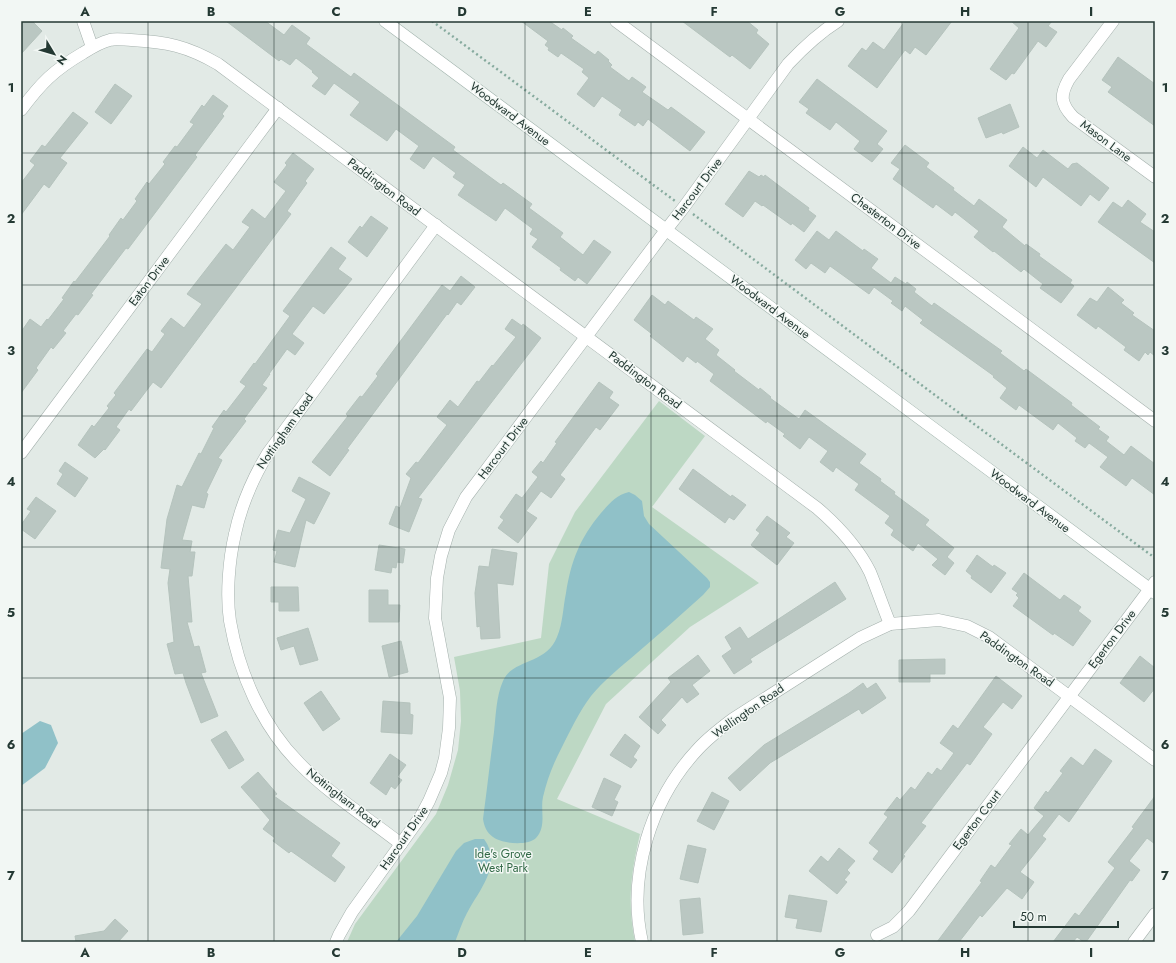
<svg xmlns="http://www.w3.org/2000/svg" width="1176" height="963" font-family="Jost,sans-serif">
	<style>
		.green { fill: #bdd8c4 }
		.water { fill: #90c1c8 }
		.building { fill: #bac7c2; stroke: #b5c3bd }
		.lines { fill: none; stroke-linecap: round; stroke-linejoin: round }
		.street-casing { stroke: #a5b1ad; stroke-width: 13 }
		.secondary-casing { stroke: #a2b4ad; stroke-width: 13 }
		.path { stroke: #86aa9e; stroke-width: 2.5; stroke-dasharray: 2 3; stroke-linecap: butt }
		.street { stroke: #fff; stroke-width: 12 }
		.secondary { stroke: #fff; stroke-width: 12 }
		.grid { fill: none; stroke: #243933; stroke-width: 1; stroke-opacity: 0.55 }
		.labels { text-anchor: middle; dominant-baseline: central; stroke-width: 3; stroke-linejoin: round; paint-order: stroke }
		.street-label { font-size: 12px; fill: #243933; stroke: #f2f7f4 }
		.park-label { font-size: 12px; fill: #336a47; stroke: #f2f7f4 }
		.neatline { fill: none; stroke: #243933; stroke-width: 1.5 }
		.grid-label { font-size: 13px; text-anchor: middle; font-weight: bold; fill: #243933 }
	</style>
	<rect width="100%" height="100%" fill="#e2eae6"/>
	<path class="green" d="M 659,401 L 705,436 L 652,507 L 759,583 L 690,627 L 606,704 L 557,799 L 640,834 C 631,873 627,902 635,942 L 347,942 L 355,924 L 436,814 L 448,785 L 458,750 L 461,721 L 460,691 L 454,657 L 541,638 L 549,564 L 575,512 Z"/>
	<g class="water">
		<path d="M 629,492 L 635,495 L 642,501 L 644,516 L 649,524 L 707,578 L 710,582 L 710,587 L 703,595 C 681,615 659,634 637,653 C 622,666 603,681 591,696 C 580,710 569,733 561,749 C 553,764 547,780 543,797 C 540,810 547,826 536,838 C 528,846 502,844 493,837 C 487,833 484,826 483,819 C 487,790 490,761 494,732 C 496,715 496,697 503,681 C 512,659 546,665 557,637 C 563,623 563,607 566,593 C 571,561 580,538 601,513 C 609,504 616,495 629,492 Z"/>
		<polygon points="40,721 51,725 58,743 45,768 21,786 21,734"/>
		<path d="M 475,839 L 484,839 C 503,865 479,890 467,913 C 462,922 459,932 455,942 L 396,942 L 417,916 L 456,851 L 464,843 Z"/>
	</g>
	<g class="building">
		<polygon points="21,21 32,21 42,31 21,54"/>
		<polygon points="226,21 265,21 284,35 292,25 310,38 306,44 351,77 354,73 455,147 453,150 501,185 503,183 532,204 529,208 563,233 560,237 583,255 594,240 611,252 587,284 578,277 575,281 560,270 561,268 532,247 538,239 530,234 533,229 505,208 496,221 458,195 465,185 453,177 456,173 433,156 424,169 410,159 419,146 396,129 387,141 350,115 360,102 334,83 325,95 312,86 319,78 312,72 313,71 296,58 290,65 281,59 279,61"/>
		<polygon points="521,21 549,21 562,30 563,28 573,36 571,38 595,55 598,51 609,60 608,61 612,65 610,67 629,81 632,77 646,87 642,92 668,110 671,107 705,132 690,151 648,119 643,126 638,122 635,126 619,115 622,110 602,96 594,107 577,94 589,78 582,72 584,69 561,53 558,57 548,50 549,48 545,45 548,41"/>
		<polygon points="682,21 747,21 758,30 756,33 769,44 750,69 732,55 730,57"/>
		<polygon points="905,21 952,21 926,55 915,47 910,54 905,50 877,88 848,66 862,48 866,51 873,42 884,50"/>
		<polygon points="1011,21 1052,21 1048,26 1057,32 1046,47 1038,41 1014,74 1012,73 1006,80 990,69 1019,28"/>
		<polygon points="1118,57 1155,84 1155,126 1108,92 1112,87 1102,80"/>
		<polygon points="817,79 887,131 877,144 883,149 872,162 854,149 860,141 836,122 830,130 806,113 809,109 799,102"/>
		<polygon points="115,84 132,96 111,124 95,112"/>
		<polygon points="213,95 228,106 222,114 224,116 195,155 197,157 128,249 126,248 91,294 93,295 78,315 76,314 63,331 66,333 53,349 51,347 36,368 38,370 21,393 21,332 30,319 41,327 47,319 48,320 64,299 62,298 74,281 75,282 110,236 109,235 121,218 123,220 137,201 135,199 147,182 149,184 165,164 163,162 175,146 177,147 194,124 190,122 202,105 204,107"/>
		<polygon points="1010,104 1019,127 1003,134 1002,132 986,138 978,118"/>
		<polygon points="73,112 88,123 60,158 67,163 49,188 44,184 21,215 21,183 35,165 30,161 42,145 45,147"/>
		<polygon points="905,145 929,163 926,167 954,188 953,190 974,206 979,199 1007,220 1002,227 1025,246 1026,244 1040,254 1039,256 1072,280 1070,283 1074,286 1061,303 1040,288 1043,284 1024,269 1021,272 994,251 993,252 974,237 979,231 955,212 952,216 936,204 933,208 893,179 900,169 891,163"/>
		<polygon points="1023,147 1037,158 1043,150 1068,169 1072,164 1077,163 1109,188 1099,201 1090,194 1081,206 1043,177 1036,187 1009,166"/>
		<polygon points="293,153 314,169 305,181 307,183 287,211 291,214 161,388 153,382 131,411 129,409 116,427 120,430 105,450 104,449 95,458 78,445 92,425 94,427 109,408 107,406 116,395 114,393 147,349 152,352 165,334 161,331 171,318 184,328 202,304 187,294 226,244 233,250 250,227 242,222 252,209 265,219 286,191 274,182 287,165 285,163"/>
		<polygon points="749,171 759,177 761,175 764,177 765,175 778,185 809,208 808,210 816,216 804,232 792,223 791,225 763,205 762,206 755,201 743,217 725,204"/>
		<polygon points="1128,200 1146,214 1140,222 1155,232 1155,263 1098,222 1113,202 1122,208"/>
		<polygon points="371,216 388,228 367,257 348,242 360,226 362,228"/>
		<polygon points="817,231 829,240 836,231 863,251 864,249 878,259 871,268 891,283 895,277 906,284 907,282 916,289 914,292 932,306 934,303 1002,351 1000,353 1024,371 1026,369 1072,403 1071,405 1100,427 1098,429 1109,437 1106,441 1124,455 1131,446 1155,464 1155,495 1132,478 1126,486 1100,467 1108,457 1089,443 1085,448 1075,441 1077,438 1058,423 1053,430 1019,405 1016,410 1000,398 1007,388 993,377 994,376 920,323 923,320 905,306 902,311 891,303 893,301 874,287 869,294 830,266 825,273 811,263 806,269 795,260"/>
		<polygon points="331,247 346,258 338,269 352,279 324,314 313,306 292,334 304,343 295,355 287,349 269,374 270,374 262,385 267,388 244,419 246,421 218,458 222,460 206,493 208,494 204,508 192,505 182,540 192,541 190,552 195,552 192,576 188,576 192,622 187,622 194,647 199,646 206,672 201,673 218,716 201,723 186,683 183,673 175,674 167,644 174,642 168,583 170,569 161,568 167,519 177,485 182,487 199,453 201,454 214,428 212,427 224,410 226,412 246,386 240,382 254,363 255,364 290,316 283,311"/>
		<polygon points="461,276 475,287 461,305 457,302 448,315 447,314 347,449 349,450 330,476 312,462 348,416 346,414 360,396 362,397 378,376 376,374 442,285 450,291"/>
		<polygon points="1108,287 1124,300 1121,303 1134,313 1132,315 1155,331 1155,356 1150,352 1148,355 1145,352 1139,361 1124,350 1126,347 1098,326 1096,329 1077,315 1090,298 1097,302"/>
		<polygon points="652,295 665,305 668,301 694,320 696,317 713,329 705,339 719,350 716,355 735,370 734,371 759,390 760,388 771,397 770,398 799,419 805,410 866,454 859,463 881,479 880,481 895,492 894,494 929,520 925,525 954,548 947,557 954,563 945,575 932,565 938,559 918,543 913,551 891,535 894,530 885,523 890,516 855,490 859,484 836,467 833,472 820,462 828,451 809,437 800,449 783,436 785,434 767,421 766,423 710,381 714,374 697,361 696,363 687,356 683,362 650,336 652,334 634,320"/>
		<polygon points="512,319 522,326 523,324 541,338 418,498 422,499 409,532 389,524 396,506 400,508 411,478 406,474 416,462 418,463 447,425 437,417 450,400 458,407 477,381 479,382 492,365 493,366 516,337 505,329"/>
		<polygon points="599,382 613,392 609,398 619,405 600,430 596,427 560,475 565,479 551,498 541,491 526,511 537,518 518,543 498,528 504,520 500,517 516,494 522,498 538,477 532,472 541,461 543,463 557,443 555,442"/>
		<polygon points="65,462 88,478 75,497 57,484 63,474 59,471"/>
		<polygon points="693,469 731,497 732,495 746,505 734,520 729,517 725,523 679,489"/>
		<polygon points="299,477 330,493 314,524 306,520 295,567 274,562 277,551 273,550 278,530 290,533 306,499 292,491"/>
		<polygon points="36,497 56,511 35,539 21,529 21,525 31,511 27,509"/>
		<polygon points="767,516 790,533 786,537 794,543 777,565 751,545 760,533 756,530"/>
		<polygon points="379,545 405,549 403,563 397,562 396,568 392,567 391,573 375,570"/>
		<polygon points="492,549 517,553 513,585 497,583 500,638 481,639 480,626 477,627 475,593 479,566 489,567"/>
		<polygon points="977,555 993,567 994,565 1006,573 991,593 971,578 972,576 966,571"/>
		<polygon points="1024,573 1060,600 1064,595 1081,607 1078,611 1091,621 1073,646 1054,633 1053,635 1013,606 1019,598 1016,595 1018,593 1012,589"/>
		<polygon points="835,582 846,599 761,652 750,659 752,662 734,674 722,656 732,649 725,637 740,627 748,639"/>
		<polygon points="271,587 298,587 299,611 279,611 279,602 271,602"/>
		<polygon points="369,590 388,590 388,605 400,605 399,622 369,622"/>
		<polygon points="308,628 318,660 300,665 294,646 281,650 277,638"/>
		<polygon points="401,641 408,672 389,677 382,646"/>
		<polygon points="698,655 710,671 692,685 699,694 687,703 682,697 661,720 666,725 658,734 639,717 671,682 668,678"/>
		<polygon points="1140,656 1155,668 1155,688 1144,702 1120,683"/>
		<polygon points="945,659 945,674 930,674 930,682 899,682 899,660"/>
		<polygon points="996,676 1022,696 1012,709 1003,702 983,727 992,734 970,765 967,763 921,823 926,826 903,855 905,856 892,873 873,859 879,851 869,843 888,817 884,814 897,797 900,800 911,787 915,790 928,772 932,775 937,768 941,771 954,753 940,743 953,725 958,729"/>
		<polygon points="863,683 867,689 876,683 886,698 862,714 859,709 770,763 740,791 728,778 764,745 849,693"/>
		<polygon points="321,691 340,719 323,731 304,703"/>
		<polygon points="383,701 410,703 410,714 413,715 412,734 381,732"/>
		<polygon points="226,731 244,760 229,769 211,740"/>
		<polygon points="625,734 640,746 633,757 637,760 631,768 610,755"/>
		<polygon points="1095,749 1112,761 1069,822 1059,814 1042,836 1046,839 1020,872 1034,882 1022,899 1007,888 982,917 980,915 959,942 937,942 982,882 980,881 991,865 995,868 1012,845 1009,844 1021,829 1028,835 1044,816 1034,808 1046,791 1048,793 1063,773 1060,771 1071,757 1083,766"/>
		<polygon points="390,754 406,765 397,777 402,780 395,789 391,786 386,795 370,783"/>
		<polygon points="258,772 277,794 274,796 340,843 331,856 345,867 335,882 291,851 289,853 273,841 275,838 263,829 270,820 241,787"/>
		<polygon points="604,778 621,786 614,800 618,802 612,816 592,807"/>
		<polygon points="712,792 729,801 714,830 697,821"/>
		<polygon points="1155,796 1155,844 1147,838 1129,861 1140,870 1132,881 1130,880 1086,942 1084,942 1077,937 1073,942 1053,942 1075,913 1079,916 1115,868 1108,862 1134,828 1132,827"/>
		<polygon points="688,845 706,849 698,883 680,879"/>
		<polygon points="839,848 855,861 847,870 850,873 844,880 847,882 837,894 809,871 821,856 828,862"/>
		<polygon points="789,895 827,901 821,932 796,928 798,919 785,917"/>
		<polygon points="700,898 703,933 683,935 680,900"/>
		<polygon points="115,919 128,931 118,942 76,942 75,936 104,931"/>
	</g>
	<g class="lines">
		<g class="street-casing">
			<g id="street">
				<polyline points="83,21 92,47"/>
				<polyline points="616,21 1155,421"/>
				<path d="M 1113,21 L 1069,79 C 1060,95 1060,103 1073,117 L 1155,177"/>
				<path d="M 21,110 C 41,83 54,70 83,53 C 91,48 101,42 110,40 C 116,38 125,40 131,40 C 167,42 187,46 218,64 L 817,508 C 838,526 857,546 870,572 C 877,589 883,607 890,624"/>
				<polyline points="21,453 278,108"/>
				<path d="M 401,844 C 368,818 329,794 299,763 C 262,726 239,673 230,621 C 226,595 229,559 235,534 C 241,505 253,478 268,453 L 436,225"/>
				<polyline points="877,935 893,927 909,911 1155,582"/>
				<path d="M 336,942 L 339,935 L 352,912 L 421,816 L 429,801 L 441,773 L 445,758 L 449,728 L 450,698 L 435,618 L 437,578 L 441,556 L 449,530 L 466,497 L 666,230 L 684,207 L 788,64 C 804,47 819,33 838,21"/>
				<path d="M 642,942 C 627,875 651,799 698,749 C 708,738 721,728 733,719 L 860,638 L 890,624 L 939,620 L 967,626 L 989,637 L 1155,760"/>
				<polyline points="1134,942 1155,914"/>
			</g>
		</g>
		<g class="secondary-casing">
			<polyline id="secondary" points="385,21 1155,593"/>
		</g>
		<g class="path">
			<polyline points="432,21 675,201"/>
			<polyline points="693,214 947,404 1155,558"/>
		</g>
		<use href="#street" class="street"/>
		<use href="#secondary" class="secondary"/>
	</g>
	<path class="grid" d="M 148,21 L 148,942M 274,21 L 274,942M 399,21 L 399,942M 525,21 L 525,942M 651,21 L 651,942M 777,21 L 777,942M 902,21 L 902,942M 1028,21 L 1028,942M 21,153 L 1155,153M 21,285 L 1155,285M 21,416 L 1155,416M 21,547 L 1155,547M 21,678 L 1155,678M 21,810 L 1155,810"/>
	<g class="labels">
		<g class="street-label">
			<text transform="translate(510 114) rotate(37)">Woodward Avenue</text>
			<text transform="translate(1106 141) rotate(37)">Mason Lane</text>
			<text transform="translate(384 187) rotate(37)">Paddington Road</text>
			<text transform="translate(697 189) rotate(-53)">Harcourt Drive</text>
			<text transform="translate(886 221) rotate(37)">Chesterton Drive</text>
			<text transform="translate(149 281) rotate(-53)">Eaton Drive</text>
			<text transform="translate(770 307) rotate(37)">Woodward Avenue</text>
			<text transform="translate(645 380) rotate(37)">Paddington Road</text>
			<text transform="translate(285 431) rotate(-55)">Nottingham Road</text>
			<text transform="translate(503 448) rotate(-53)">Harcourt Drive</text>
			<text transform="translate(1030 501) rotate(37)">Woodward Avenue</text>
			<text transform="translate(1112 639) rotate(-53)">Egerton Drive</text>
			<text transform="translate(1017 659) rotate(35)">Paddington Road</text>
			<text transform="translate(748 711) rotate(-35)">Wellington Road</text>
			<text transform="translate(343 798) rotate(38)">Nottingham Road</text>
			<text transform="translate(977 820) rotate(-53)">Egerton Court</text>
			<text transform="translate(404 838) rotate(-55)">Harcourt Drive</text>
		</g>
		<g class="park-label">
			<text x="503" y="854">Ide's Grove<tspan x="503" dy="14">West Park</tspan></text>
		</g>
	</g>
	<rect width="1176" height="963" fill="none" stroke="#f2f7f4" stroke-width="44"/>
	<g transform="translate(54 54) rotate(128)" stroke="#f2f7f4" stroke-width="3" paint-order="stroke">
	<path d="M0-3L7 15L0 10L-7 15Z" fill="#243933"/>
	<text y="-6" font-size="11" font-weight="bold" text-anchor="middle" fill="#243933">N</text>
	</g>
	<path d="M1014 921v6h104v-6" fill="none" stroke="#243933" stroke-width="2"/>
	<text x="1020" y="921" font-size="12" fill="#243933" stroke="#f2f7f4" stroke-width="3" paint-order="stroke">50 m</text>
	<rect x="22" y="22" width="1132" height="919" class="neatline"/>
	<g class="grid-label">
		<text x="85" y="16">A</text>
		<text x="211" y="16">B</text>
		<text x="336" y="16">C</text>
		<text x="462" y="16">D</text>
		<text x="588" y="16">E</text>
		<text x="714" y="16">F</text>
		<text x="840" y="16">G</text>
		<text x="965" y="16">H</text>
		<text x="1091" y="16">I</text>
		<text x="11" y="92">1</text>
		<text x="1165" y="92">1</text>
		<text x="11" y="223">2</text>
		<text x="1165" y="223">2</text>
		<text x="11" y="355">3</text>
		<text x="1165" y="355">3</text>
		<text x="11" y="486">4</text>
		<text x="1165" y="486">4</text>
		<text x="11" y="617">5</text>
		<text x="1165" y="617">5</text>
		<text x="11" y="749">6</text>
		<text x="1165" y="749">6</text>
		<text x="11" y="880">7</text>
		<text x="1165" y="880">7</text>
		<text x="85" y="957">A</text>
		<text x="211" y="957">B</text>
		<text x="336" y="957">C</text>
		<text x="462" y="957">D</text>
		<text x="588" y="957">E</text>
		<text x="714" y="957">F</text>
		<text x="840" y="957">G</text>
		<text x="965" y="957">H</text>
		<text x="1091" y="957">I</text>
	</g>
</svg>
